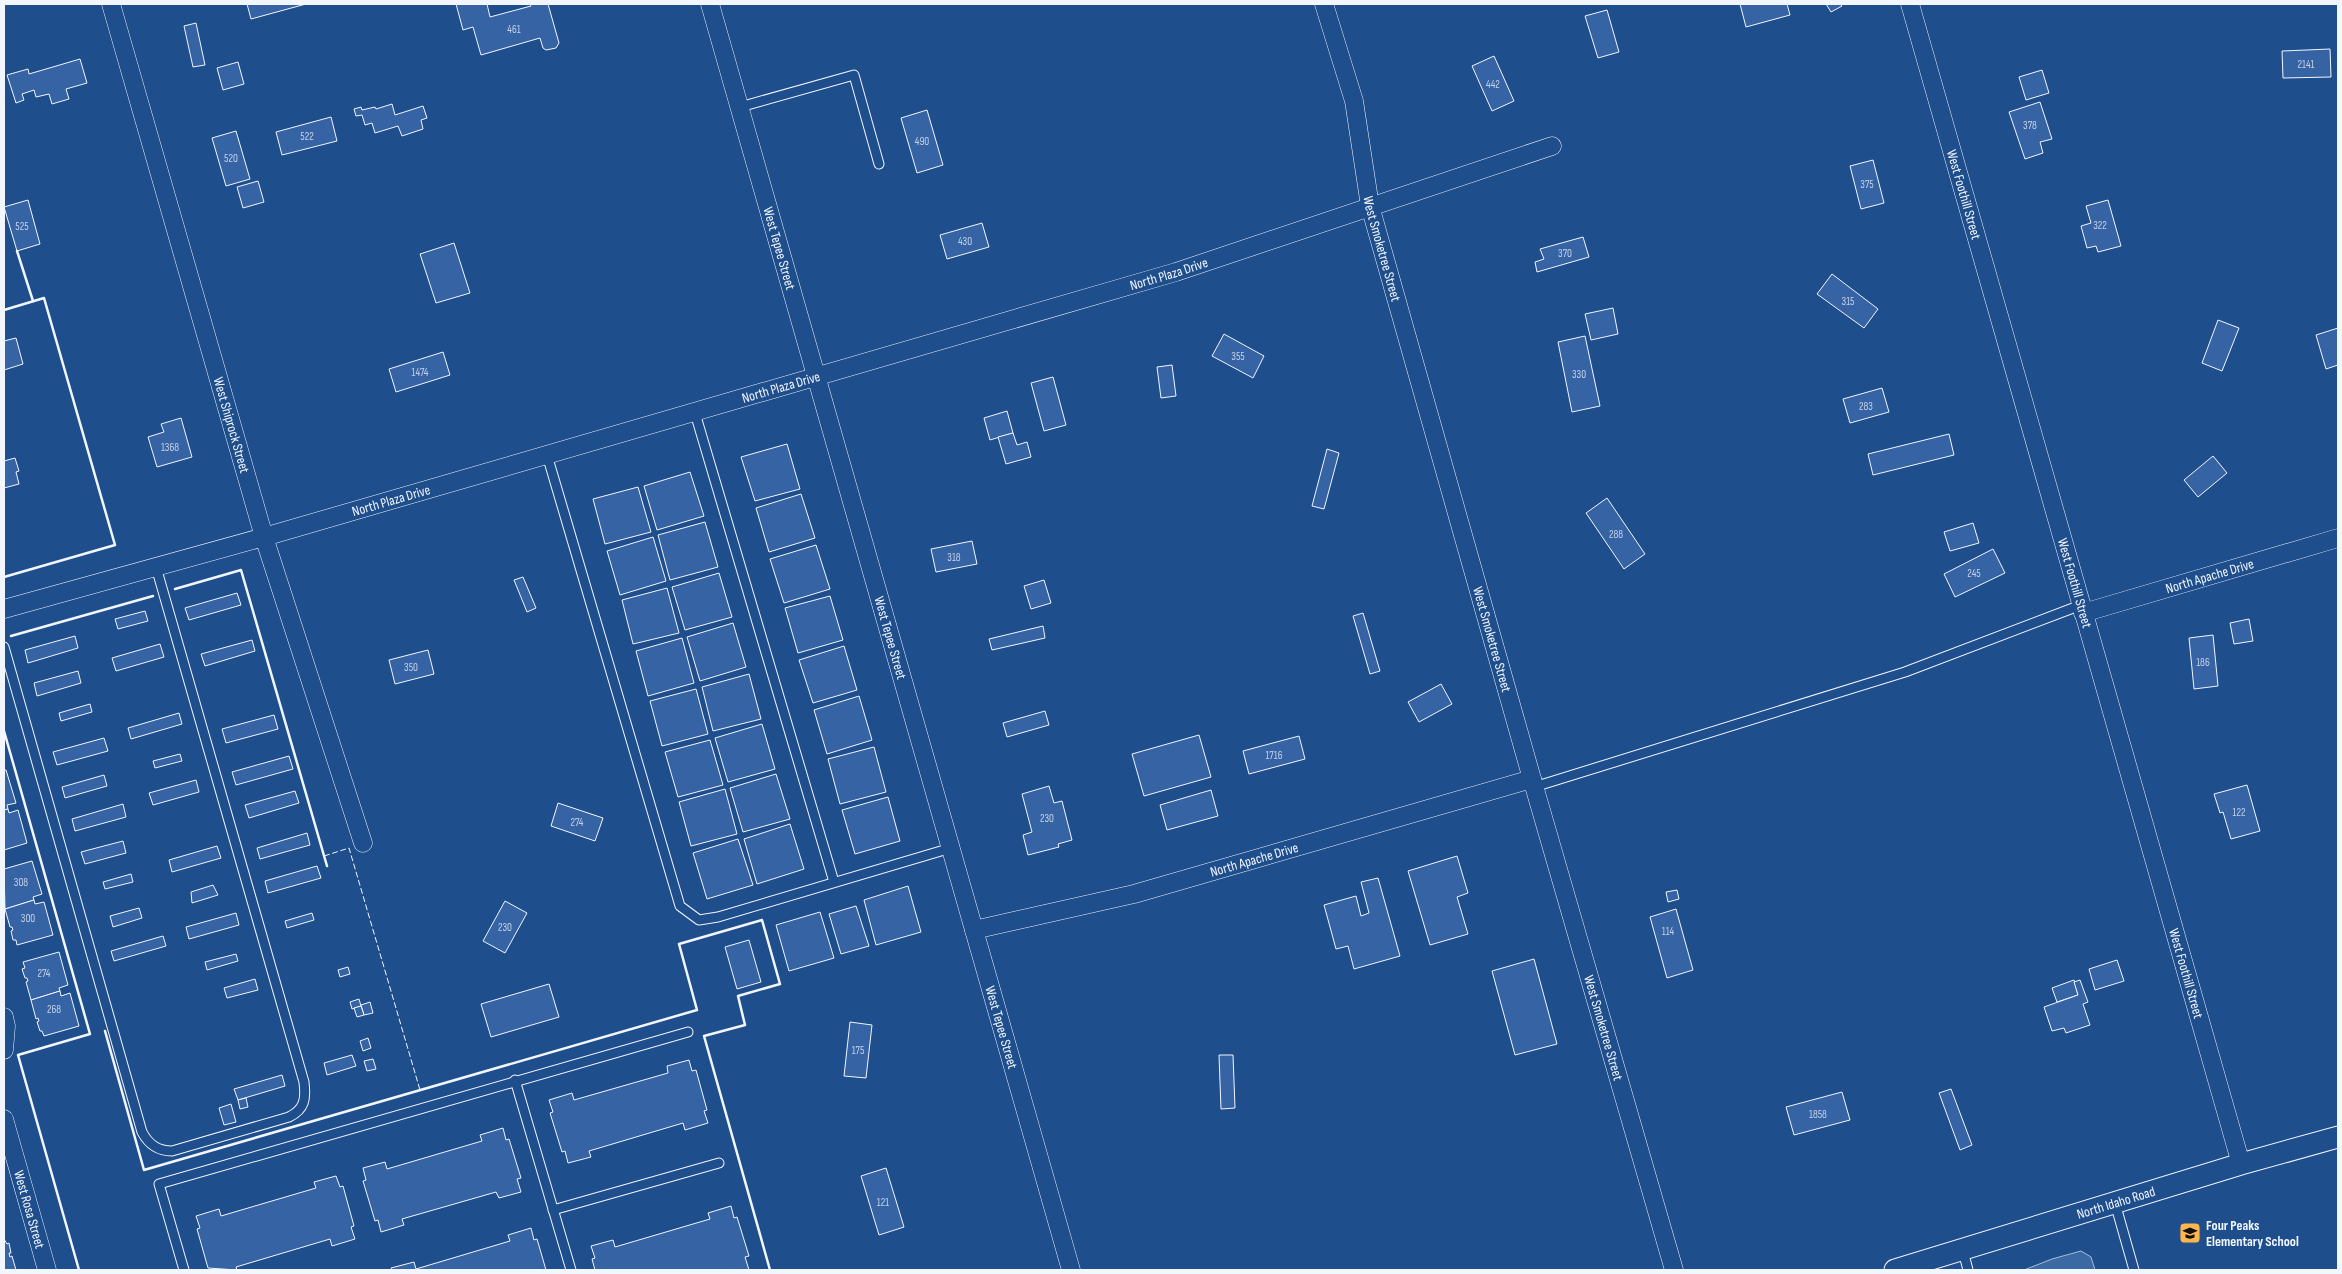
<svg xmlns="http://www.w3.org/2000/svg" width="2342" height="1274" font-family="'Sofia Sans Condensed',sans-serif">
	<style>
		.water { fill: #3b69a3; stroke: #a8bbd7 }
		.building { fill: #3563a3; stroke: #f2f6ff }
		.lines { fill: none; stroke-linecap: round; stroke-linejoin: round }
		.service-casing { stroke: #f2f6ff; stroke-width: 11 }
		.minor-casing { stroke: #f2f6ff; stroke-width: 19 }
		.tertiary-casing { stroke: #f2f6ff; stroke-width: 23 }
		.service { stroke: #1f4e8c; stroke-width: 9 }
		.minor { stroke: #1f4e8c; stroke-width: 18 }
		.tertiary { stroke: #1f4e8c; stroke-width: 21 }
		.fence { stroke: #f2f6ff; stroke-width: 1; stroke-dasharray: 6 2.5; stroke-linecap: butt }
		.wall { stroke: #f2f6ff; stroke-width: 2.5 }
		.labels { text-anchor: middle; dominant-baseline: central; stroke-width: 4; stroke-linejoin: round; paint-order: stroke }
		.number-label { font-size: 11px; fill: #c3d1e8 }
		.street-label { font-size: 14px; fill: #f2f6ff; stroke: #1f4e8c }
		.poi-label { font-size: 14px; font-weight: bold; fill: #f2f6ff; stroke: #1f4e8c; text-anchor: start }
	</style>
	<rect width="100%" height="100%" fill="#1f4e8c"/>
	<polygon class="water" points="2081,1251 2091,1257 2095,1270 2024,1270 2052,1259"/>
	<g class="building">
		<polygon points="247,4 306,4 251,19"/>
		<polygon points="456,4 487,4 490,17 531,6 530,4 548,4 559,43 556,48 546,50 543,48 540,38 481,55 473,27 463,30"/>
		<polygon points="1740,4 1787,4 1790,15 1746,27"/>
		<polygon points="1826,4 1840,4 1842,6 1831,12"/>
		<polygon points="1607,10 1619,52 1598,58 1585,16"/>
		<polygon points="196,23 205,65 193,67 184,26"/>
		<polygon points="2330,49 2331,77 2283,78 2282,51"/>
		<polygon points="1494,56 1514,101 1492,111 1472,66"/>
		<polygon points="80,59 87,83 66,89 69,99 52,104 49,94 36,97 34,90 22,94 24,100 16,103 7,75 28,69 29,74"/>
		<polygon points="238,62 244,84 223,90 217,68"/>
		<polygon points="2042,70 2049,93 2026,100 2019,77"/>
		<polygon points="2040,102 2052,139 2040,142 2043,153 2025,159 2009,112"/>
		<polygon points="392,104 395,115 423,106 427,118 421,120 423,129 402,136 398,126 375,133 372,123 365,125 362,115 356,116 354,109 361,107 362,110 375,107 376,109"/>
		<polygon points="927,110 943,165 917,173 901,118"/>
		<polygon points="331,117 337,141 282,155 276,132"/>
		<polygon points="236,131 250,179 226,186 212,138"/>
		<polygon points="1873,160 1884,203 1861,209 1850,166"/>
		<polygon points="258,181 264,202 243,208 237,187"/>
		<polygon points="28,200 40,244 17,251 4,207"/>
		<polygon points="2108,200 2121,246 2098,252 2096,246 2087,248 2081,226 2091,223 2086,206"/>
		<polygon points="982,223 989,247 947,259 940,235"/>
		<polygon points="1583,237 1589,257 1537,272 1535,262 1544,259 1540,249"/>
		<polygon points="454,243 470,293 436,303 420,254"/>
		<polygon points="1832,274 1878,309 1864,328 1817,294"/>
		<polygon points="1613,308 1618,334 1591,340 1585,314"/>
		<polygon points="2218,320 2239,328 2222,371 2202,363"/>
		<polygon points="2338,328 2338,365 2326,369 2316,335"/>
		<polygon points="1224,334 1264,356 1253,378 1212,356"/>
		<polygon points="1585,336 1600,406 1572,412 1558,342"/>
		<polygon points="16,338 23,364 4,370 4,341"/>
		<polygon points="443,352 450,375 396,392 389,369"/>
		<polygon points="1172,365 1176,396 1161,398 1157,367"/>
		<polygon points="1053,377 1066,425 1044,431 1031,383"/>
		<polygon points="1882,388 1889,412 1850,423 1843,399"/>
		<polygon points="1007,411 1013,433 990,440 984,418"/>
		<polygon points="181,418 192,457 157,467 148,437 164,432 161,424"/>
		<polygon points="1013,433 1017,445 1027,442 1031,457 1006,464 998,437"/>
		<polygon points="1949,434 1954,455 1873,475 1868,454"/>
		<polygon points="787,444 800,489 755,501 741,457"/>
		<polygon points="1327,449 1339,453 1324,509 1312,506"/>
		<polygon points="2213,456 2227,473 2198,497 2184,480"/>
		<polygon points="15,458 19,471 16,472 19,484 4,488 4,461"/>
		<polygon points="690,472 704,516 657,530 644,486"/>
		<polygon points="638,487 651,532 605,544 593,499"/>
		<polygon points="801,494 815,538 769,552 756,508"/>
		<polygon points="1607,498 1645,554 1624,569 1586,513"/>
		<polygon points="705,522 718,567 670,580 658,535"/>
		<polygon points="1973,523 1979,543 1950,551 1944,532"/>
		<polygon points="653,537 666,581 620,595 607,551"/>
		<polygon points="972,541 977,564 936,572 931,549"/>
		<polygon points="816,545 830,589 784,603 770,559"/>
		<polygon points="1993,549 2005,573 1955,597 1944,574"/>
		<polygon points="719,573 732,617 685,630 672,587"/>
		<polygon points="523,577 536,608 527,612 514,580"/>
		<polygon points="1044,580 1051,603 1031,609 1024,586"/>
		<polygon points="667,588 679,633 633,644 622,600"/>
		<polygon points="237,593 241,605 189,620 185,608"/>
		<polygon points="830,596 843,640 798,653 785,608"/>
		<polygon points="145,611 148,621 118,629 115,619"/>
		<polygon points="1363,613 1380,671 1370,674 1353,616"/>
		<polygon points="2249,619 2253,641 2234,644 2230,623"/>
		<polygon points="733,623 746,667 700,681 687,637"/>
		<polygon points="1043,626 1045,638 992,650 989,639"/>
		<polygon points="2213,635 2218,686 2194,689 2189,638"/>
		<polygon points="75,636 78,648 28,663 25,650"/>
		<polygon points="682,638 694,683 648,696 636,651"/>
		<polygon points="252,640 255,651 205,666 201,654"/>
		<polygon points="160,644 164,657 116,671 112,658"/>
		<polygon points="844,646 857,690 813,703 799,660"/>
		<polygon points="428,650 434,674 395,684 389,660"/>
		<polygon points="78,671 81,683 37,696 34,683"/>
		<polygon points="749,674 761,719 713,731 702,687"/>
		<polygon points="1441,684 1452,704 1419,722 1408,702"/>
		<polygon points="696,689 708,734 662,746 650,701"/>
		<polygon points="859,696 872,740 827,754 814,710"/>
		<polygon points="90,704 92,712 61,721 59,713"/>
		<polygon points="1045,711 1049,725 1007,737 1003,723"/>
		<polygon points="179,713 182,724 131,739 128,728"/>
		<polygon points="274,715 278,729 226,743 222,729"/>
		<polygon points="762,724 775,769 728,782 715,738"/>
		<polygon points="1199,735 1211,777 1144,796 1132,754"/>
		<polygon points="1299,736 1305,759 1249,774 1243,751"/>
		<polygon points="104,738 108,751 57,765 53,752"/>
		<polygon points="710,740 723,785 678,797 665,752"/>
		<polygon points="874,747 886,792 840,804 828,759"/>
		<polygon points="180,754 182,761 155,768 153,761"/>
		<polygon points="289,756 293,769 236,785 232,772"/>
		<polygon points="4,770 6,770 16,803 7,805 8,809 4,810"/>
		<polygon points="776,774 790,819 743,832 730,788"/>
		<polygon points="104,775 107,786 65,798 62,787"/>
		<polygon points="196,780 199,792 153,805 149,793"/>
		<polygon points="2247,785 2260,831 2231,839 2223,812 2220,813 2214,794"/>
		<polygon points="1049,786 1054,803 1062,801 1072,840 1058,844 1059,847 1028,855 1023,835 1032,832 1022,794"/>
		<polygon points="725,789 737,834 691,846 679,802"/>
		<polygon points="1211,790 1218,816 1167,830 1160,805"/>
		<polygon points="295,791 299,803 249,818 245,805"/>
		<polygon points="888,797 900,841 855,854 842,810"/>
		<polygon points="558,803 603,818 595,841 551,826"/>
		<polygon points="123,804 126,817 75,831 72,819"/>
		<polygon points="8,809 9,813 18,810 27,843 4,850 4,810"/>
		<polygon points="790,824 804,869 757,884 744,839"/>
		<polygon points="307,833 310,845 260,859 257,848"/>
		<polygon points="738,839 753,885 707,899 693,853"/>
		<polygon points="123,841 126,853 85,864 81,852"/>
		<polygon points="217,846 221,858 172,872 169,860"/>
		<polygon points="1457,856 1468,893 1457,897 1468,934 1430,945 1408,871"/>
		<polygon points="32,861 42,894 33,897 34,900 5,909 4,869"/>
		<polygon points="317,866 321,878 268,893 265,881"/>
		<polygon points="131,874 133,882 105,889 103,882"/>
		<polygon points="1378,878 1400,956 1354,969 1348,946 1336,949 1324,905 1356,896 1361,916 1369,913 1361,882"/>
		<polygon points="213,885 218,895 192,903 191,892"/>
		<polygon points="908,886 921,932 876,945 864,900"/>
		<polygon points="1677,890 1679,899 1668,902 1666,892"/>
		<polygon points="34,900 35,904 44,902 53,935 17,945 16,940 13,940 11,931 13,930 12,927 10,927 5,909"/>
		<polygon points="505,901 527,913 505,953 483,941"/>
		<polygon points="856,906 869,946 841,954 829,914"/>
		<polygon points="139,908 142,918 113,927 110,916"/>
		<polygon points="1676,909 1693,970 1667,978 1650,917"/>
		<polygon points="820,912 834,958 789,971 776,925"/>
		<polygon points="236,913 239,925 189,939 186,927"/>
		<polygon points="312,913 314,920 287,928 285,921"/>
		<polygon points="163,936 166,946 114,961 111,951"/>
		<polygon points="749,940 761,982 737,989 725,947"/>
		<polygon points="59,952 68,985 59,988 60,991 31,1000 26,982 28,981 27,978 25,978 22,969 25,968 23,962"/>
		<polygon points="236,954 238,961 207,970 205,962"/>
		<polygon points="1534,959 1557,1044 1515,1055 1492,971"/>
		<polygon points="2117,960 2124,981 2095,990 2089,969"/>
		<polygon points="348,967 350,974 340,977 338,970"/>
		<polygon points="255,979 258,990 227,998 224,988"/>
		<polygon points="2074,980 2078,995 2057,1002 2052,988"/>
		<polygon points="2080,980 2088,1002 2083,1004 2090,1025 2066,1033 2064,1028 2052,1031 2044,1007 2078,995 2074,982"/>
		<polygon points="549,984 559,1017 491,1037 481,1004"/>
		<polygon points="60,991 61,996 70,993 79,1026 44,1036 42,1031 40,1031 37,1022 39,1021 38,1018 36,1019 31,1000"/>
		<polygon points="359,999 361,1006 352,1009 350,1002"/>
		<polygon points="370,1002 373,1013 364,1015 361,1005"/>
		<polygon points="361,1006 364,1015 357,1017 354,1008"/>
		<polygon points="850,1022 872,1025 866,1078 844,1076"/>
		<polygon points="368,1038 371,1048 363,1051 360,1041"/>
		<polygon points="352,1055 356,1066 327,1075 324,1063"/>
		<polygon points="1219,1055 1233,1055 1235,1108 1221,1109"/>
		<polygon points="373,1059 376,1069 367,1071 364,1061"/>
		<polygon points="689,1060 692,1071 696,1070 707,1110 704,1111 708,1123 685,1130 683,1123 589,1151 591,1157 568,1163 565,1151 562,1152 550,1113 553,1112 549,1100 572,1093 574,1100 668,1073 667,1066"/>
		<polygon points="282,1075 285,1086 238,1100 234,1089"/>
		<polygon points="1951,1089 1972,1145 1960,1150 1939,1093"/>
		<polygon points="1842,1092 1850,1120 1794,1135 1786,1107"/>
		<polygon points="246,1098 248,1107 240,1109 238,1100"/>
		<polygon points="231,1104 236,1122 224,1125 219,1108"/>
		<polygon points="503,1128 506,1140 509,1139 521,1178 517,1179 521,1192 499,1198 496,1192 402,1219 404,1225 381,1232 378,1220 375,1221 363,1181 366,1180 363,1168 385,1162 387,1169 482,1141 480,1135"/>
		<polygon points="886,1168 904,1227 879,1235 861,1176"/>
		<polygon points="336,1176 340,1187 343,1186 354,1226 351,1227 355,1239 332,1246 330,1239 236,1267 237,1270 208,1268 197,1229 200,1228 196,1216 219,1209 221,1216 316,1188 314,1182"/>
		<polygon points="731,1206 734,1218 737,1217 749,1256 745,1257 749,1270 595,1270 592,1259 595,1258 591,1246 613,1240 615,1247 710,1219 708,1213"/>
		<polygon points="531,1228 534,1240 537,1239 546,1270 392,1270 391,1268 414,1262 416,1269 510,1241 508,1235"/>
		<polygon points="4,1239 7,1244 9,1243 11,1253 9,1253 10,1257 12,1256 16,1270 4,1270"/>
	</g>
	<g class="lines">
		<g class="service-casing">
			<g id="service">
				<polyline points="740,107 854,75 879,164"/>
				<polyline points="695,413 834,882"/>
				<polyline points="547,455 680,906 699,920 718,917 951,848"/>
				<path d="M 4,647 L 142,1132 C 149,1145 158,1151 172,1151 L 289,1117 C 305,1109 306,1099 304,1082 L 156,567"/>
				<polyline points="1534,787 1905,672 2081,605"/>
				<polyline points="515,1080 571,1270"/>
				<polyline points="2115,1203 2134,1270"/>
				<polyline points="553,1210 719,1163"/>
				<polyline points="1963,1251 1968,1270"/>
				<polyline points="184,1270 159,1184 688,1032"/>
			</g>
		</g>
		<g class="minor-casing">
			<g id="minor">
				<path id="s1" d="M 111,4 L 264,537 L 363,843"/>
				<path id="s2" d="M 710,4 L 1071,1270"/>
				<path id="s3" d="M 1324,4 L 1354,101 L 1370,206 L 1532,779 L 1674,1270"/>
				<path id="s4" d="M 1910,4 L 2241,1164"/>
				<path id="s5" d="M 4,609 L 264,537 L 1176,272 L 1552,146"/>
				<path id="s6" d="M 2083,613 L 2338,538"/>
				<path id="s7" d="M 974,930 L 1134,894 L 1532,779"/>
				<polyline points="4,1017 6,1026 4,1050"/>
				<path id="s8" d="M 4,1119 L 47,1270"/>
			</g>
		</g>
		<g class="tertiary-casing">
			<g id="tertiary">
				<path id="s9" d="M 1895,1270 L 2241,1164 L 2338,1137"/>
			</g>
		</g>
		<use href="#service" class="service"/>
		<use href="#minor" class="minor"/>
		<use href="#tertiary" class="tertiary"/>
		<polyline class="fence" points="324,856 349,848 420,1090"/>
		<g class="wall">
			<polyline points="17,251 33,301"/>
			<polyline points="4,310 44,298 115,545 4,577"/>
			<polyline points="175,589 241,570 327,866"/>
			<polyline points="11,636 153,596"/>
			<polyline points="4,731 90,1034 18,1055 79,1270"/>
			<polyline points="105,1031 144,1170 697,1010 679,944 762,920 780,984 738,996 745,1025 704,1036 770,1270"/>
		</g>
	</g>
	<defs>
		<g id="school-square" transform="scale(1.125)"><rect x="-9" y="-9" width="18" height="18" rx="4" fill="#ffb74d" stroke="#1f4e8c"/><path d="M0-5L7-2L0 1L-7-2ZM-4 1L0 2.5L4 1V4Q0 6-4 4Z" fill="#111"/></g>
	</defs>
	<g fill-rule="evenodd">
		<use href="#school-square" x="2190" y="1233"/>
	</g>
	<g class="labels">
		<g class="number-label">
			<text x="514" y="29">461</text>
			<text x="2306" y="64">2141</text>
			<text x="1493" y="84">442</text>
			<text x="2030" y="125">378</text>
			<text x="307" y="136">522</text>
			<text x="922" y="141">490</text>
			<text x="231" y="158">520</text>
			<text x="1867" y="184">375</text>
			<text x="2100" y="225">322</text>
			<text x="22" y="226">525</text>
			<text x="965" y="241">430</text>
			<text x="1565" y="253">370</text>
			<text x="1848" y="301">315</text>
			<text x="1238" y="356">355</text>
			<text x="420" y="372">1474</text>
			<text x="1579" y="374">330</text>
			<text x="1866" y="406">283</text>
			<text x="170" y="447">1368</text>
			<text x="1616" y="534">288</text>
			<text x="954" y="557">318</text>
			<text x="1974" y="573">245</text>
			<text x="2203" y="662">186</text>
			<text x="411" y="667">350</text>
			<text x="1274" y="755">1716</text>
			<text x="2239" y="812">122</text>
			<text x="1047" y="818">230</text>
			<text x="577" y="822">274</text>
			<text x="21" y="882">308</text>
			<text x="28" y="918">300</text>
			<text x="505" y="927">230</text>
			<text x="1668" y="931">114</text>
			<text x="44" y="973">274</text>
			<text x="54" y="1009">268</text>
			<text x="858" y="1050">175</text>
			<text x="1818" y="1114">1858</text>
			<text x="883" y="1202">121</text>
		</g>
		<g class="street-label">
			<text stroke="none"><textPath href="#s4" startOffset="198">West Foothill Street</textPath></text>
			<text stroke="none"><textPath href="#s2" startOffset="254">West Tepee Street</textPath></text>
			<text stroke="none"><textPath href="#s3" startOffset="252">West Smoketree Street</textPath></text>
			<text stroke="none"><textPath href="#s5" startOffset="1212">North Plaza Drive</textPath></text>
			<text stroke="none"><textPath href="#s5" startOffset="808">North Plaza Drive</textPath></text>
			<text stroke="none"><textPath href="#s1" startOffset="438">West Shiprock Street</textPath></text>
			<text stroke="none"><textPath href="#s5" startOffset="402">North Plaza Drive</textPath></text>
			<text stroke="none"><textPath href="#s6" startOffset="132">North Apache Drive</textPath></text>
			<text stroke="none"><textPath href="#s4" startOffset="602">West Foothill Street</textPath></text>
			<text stroke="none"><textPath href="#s2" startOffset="659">West Tepee Street</textPath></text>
			<text stroke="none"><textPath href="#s3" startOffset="658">West Smoketree Street</textPath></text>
			<text stroke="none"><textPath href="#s7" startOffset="289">North Apache Drive</textPath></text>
			<text stroke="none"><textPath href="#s4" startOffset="1008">West Foothill Street</textPath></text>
			<text stroke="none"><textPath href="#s2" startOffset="1064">West Tepee Street</textPath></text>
			<text stroke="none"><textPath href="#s3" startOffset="1062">West Smoketree Street</textPath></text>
			<text stroke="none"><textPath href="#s9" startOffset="231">North Idaho Road</textPath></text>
			<text stroke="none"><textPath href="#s8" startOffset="94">West Rosa Street</textPath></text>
		</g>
		<g class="poi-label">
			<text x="2206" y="1225">Four Peaks<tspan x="2206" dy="16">Elementary School</tspan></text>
		</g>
	</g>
	<rect width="2342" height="1274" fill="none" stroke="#f2f6ff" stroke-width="10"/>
</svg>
